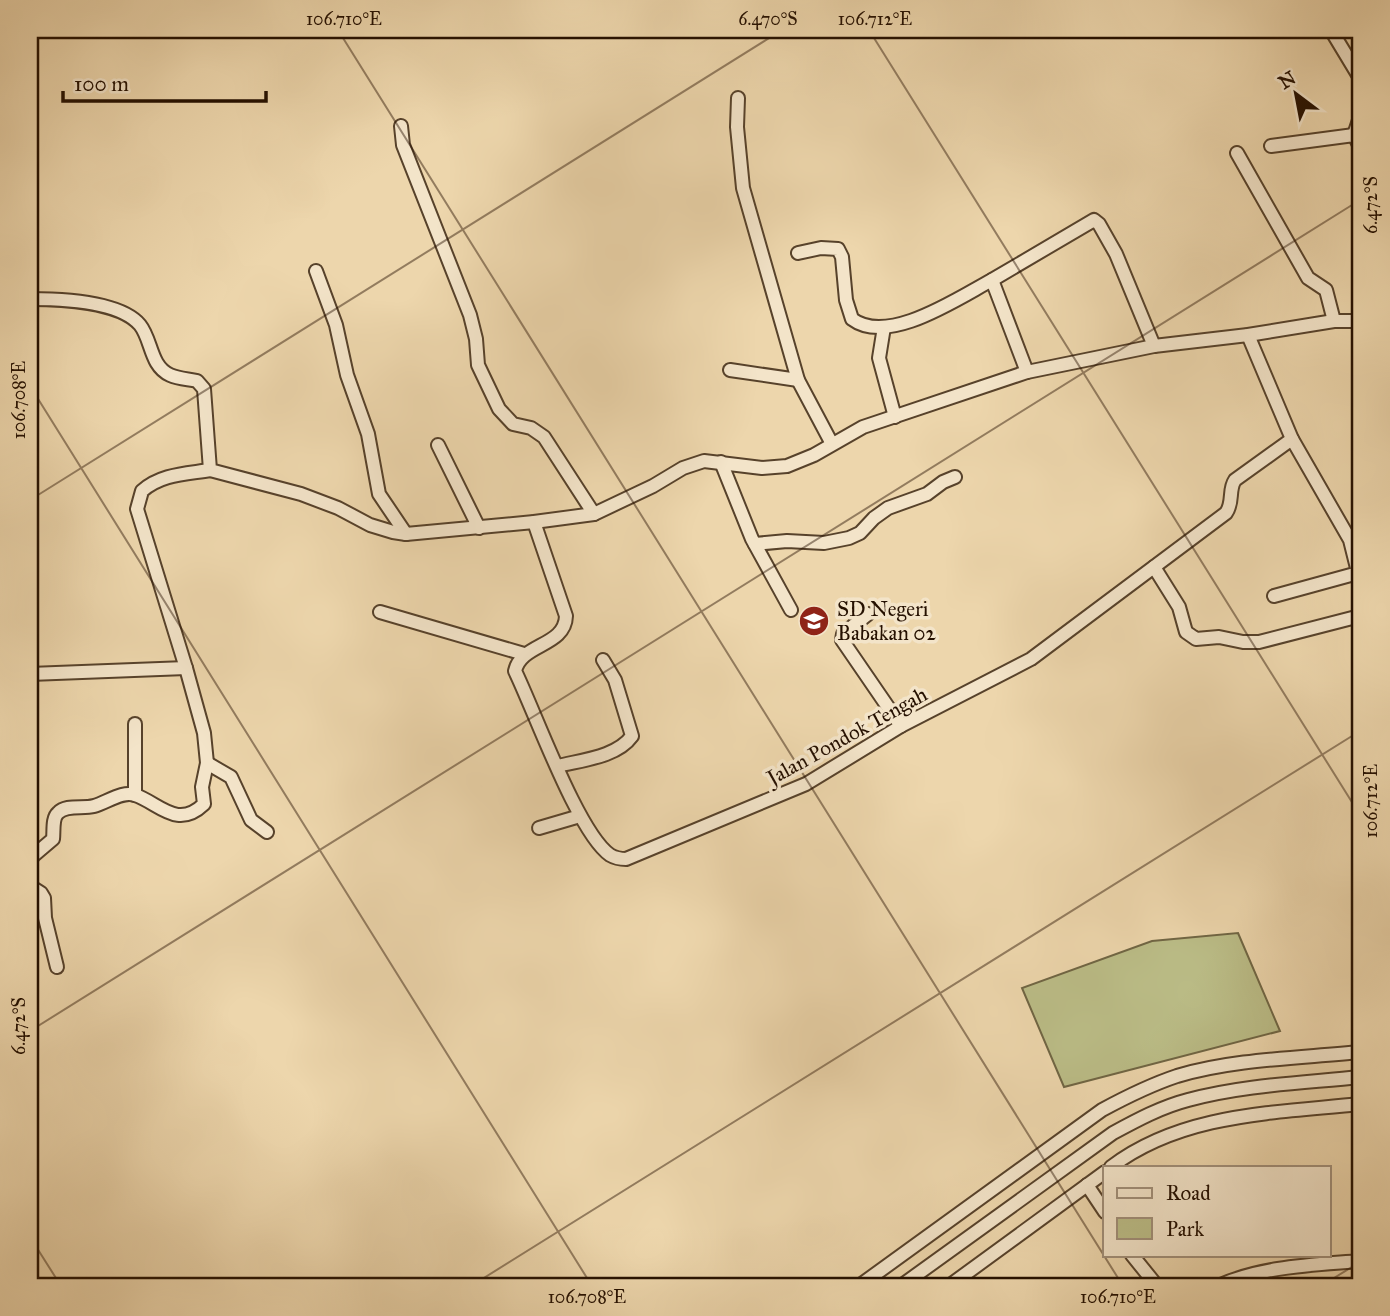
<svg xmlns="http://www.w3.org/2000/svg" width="1390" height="1316" font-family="'IM FELL Great Primer',serif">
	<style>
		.green { fill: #bbbd87; stroke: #706644; stroke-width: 2 }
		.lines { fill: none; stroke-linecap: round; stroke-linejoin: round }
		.street-casing { stroke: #57422b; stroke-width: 16 }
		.street { stroke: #f3e4c9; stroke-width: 12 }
		.ticks { fill: none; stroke: #251000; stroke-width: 2; stroke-opacity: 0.45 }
		.labels { text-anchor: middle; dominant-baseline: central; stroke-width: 7; stroke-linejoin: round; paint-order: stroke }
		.poi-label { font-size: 21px; fill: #251000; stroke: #f3e4c9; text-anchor: start }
		.street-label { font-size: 21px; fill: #251000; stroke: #f3e4c9 }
		.neatline { fill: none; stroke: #251000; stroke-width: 2.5 }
		.ticks-label { font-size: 18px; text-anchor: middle; fill: #251000 }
	</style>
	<rect width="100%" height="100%" fill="#edd6ac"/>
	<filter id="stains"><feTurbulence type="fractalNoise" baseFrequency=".00286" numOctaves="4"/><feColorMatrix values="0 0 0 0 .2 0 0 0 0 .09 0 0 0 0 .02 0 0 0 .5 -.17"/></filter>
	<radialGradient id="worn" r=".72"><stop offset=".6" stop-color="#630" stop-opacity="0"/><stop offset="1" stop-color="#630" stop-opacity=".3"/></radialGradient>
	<polygon class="green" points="1238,933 1280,1031 1064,1087 1022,988 1152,941"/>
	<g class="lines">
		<g class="street-casing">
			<g id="street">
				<polyline points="1331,30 1360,78"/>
				<polyline points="738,98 737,127 743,188 798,380 832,444"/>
				<polyline points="1360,117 1354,135 1360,147"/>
				<polyline points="401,126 403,145 470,315 476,339 478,365 499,409 513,424 531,428 544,437 594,514"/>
				<polyline points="1271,146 1354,135"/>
				<polyline points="1237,153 1308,278 1326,290 1334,321"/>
				<path d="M 798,253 L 821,248 L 838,249 L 842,257 L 846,300 L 852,319 C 888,346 958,298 992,280 L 1027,372"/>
				<polyline points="316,271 336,325 347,375 368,434 379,494 406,534"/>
				<polyline points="992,280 1094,220 1099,224 1116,254 1154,346"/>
				<path d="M 30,299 C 59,299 120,301 140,325 C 152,340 150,366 170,375 C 179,379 189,379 197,381 L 204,389 L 210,470 L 301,494 L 338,508 L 370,525 L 393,532 L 406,534 L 534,522 L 594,514 L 653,486 L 683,468 L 704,461 L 762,468 L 787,466 L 814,455 L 863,427 L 1027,372 L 1154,346 L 1248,335 L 1334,321 L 1360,321"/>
				<polyline points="884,327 879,358 895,417"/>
				<polyline points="730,370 798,380"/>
				<polyline points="1292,439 1350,540 1360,580"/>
				<polyline points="438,445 479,528"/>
				<polyline points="721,462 752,539 791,610"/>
				<path d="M 534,522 L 566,616 C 565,647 521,643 515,671 C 535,712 578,833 610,855 C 615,858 620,859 626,859 L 806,784 L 901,726 L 1031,659 L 1226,513 C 1234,502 1228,490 1235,480 L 1292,439 L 1248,335"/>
				<polyline points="755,544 787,541 824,543 849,538 860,533 874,518 888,508 927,494 943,482 955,477"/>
				<polyline points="1154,567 1179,607 1186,632 1196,639 1219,637 1243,642 1259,642 1360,616"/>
				<polyline points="1274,596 1358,573"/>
				<polyline points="380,612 524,654"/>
				<polyline points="868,614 843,634 842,640 901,726"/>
				<polyline points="30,674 186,668"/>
				<polyline points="207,763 231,777 251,820 267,832"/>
				<path d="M 558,766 C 582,760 617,757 632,736 L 615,680 L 603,660"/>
				<polyline points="135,795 135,724"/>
				<polyline points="539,828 580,816"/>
				<path d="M 30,862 L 33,856 L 53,839 C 54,831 52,818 58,813 C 66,804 83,809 94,806 C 106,803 123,790 135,795 C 159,803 177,830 204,804 L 202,787 L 207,763 L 204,733 L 186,668 L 137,509 L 142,491 C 161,474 186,474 210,470"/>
				<polyline points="30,886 41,893 44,898 45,918 57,967"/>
				<path d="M 1111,1167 C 1182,1113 1275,1113 1360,1104"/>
				<polyline points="1087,1185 1105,1212"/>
				<polyline points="1132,1255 1157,1286"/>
				<path d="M 859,1286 L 1102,1110 C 1126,1097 1150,1085 1177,1076 C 1233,1059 1301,1058 1360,1052"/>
				<path d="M 901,1286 L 1113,1133 C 1137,1120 1161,1107 1188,1100 C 1243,1085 1303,1083 1360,1077"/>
				<polyline points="949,1286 1105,1172"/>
				<path d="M 1218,1286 C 1263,1266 1312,1265 1360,1261"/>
			</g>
		</g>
		<use href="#street" class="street"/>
	</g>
	<path class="ticks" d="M 338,30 L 1123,1286M 869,30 L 1360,815M 30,386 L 592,1286M 30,500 L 782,30M 30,1031 L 1360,200M 30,1237 L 61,1286M 471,1286 L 1360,731M 1321,1286 L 1360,1262"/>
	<defs>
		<g id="school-disc" transform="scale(1.575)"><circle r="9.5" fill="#8f2418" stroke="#f3e4c9"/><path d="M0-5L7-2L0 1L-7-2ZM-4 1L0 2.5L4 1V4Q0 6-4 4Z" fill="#fff"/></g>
	</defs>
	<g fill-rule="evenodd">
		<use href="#school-disc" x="814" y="621"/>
	</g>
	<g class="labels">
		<g class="poi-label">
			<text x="837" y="609">SD Negeri<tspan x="837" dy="24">Babakan 02</tspan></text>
		</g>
		<g class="street-label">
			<text transform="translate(847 736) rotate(-29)">Jalan Pondok Tengah</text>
		</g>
	</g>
	<rect width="1390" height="1316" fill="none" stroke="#edd6ac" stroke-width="77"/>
	<rect x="1103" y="1166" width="228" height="91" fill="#f3e4c9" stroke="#a18f79" stroke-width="2"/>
	<rect x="1117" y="1188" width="35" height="10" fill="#f3e4c9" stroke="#a18f79" stroke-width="2"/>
	<text x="1166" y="1200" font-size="21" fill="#251000">Road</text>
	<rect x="1117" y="1218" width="35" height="21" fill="#bbbd87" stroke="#a18f79" stroke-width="2"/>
	<text x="1166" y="1236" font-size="21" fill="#251000">Park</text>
	<g transform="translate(1296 94) rotate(328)" stroke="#f3e4c9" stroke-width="5" paint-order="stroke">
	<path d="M0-5L12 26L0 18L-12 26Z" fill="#251000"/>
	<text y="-10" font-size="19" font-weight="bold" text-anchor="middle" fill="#251000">N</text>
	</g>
	<path d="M63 91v10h203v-10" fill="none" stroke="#251000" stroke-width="3.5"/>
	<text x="74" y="91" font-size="21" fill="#251000" stroke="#f3e4c9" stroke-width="5" paint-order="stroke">100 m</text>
	<rect x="38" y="38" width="1314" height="1240" class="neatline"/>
	<g class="ticks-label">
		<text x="344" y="25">106.710°E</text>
		<text x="768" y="25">6.470°S</text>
		<text x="875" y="25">106.712°E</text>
		<text transform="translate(1371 205) rotate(-90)" y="6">6.472°S</text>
		<text transform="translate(19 400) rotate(-90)" y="6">106.708°E</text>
		<text transform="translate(1371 801) rotate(-90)" y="6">106.712°E</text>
		<text transform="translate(19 1026) rotate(-90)" y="6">6.472°S</text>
		<text x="587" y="1303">106.708°E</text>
		<text x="1118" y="1303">106.710°E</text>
	</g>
	<rect width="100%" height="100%" filter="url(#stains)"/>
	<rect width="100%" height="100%" fill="url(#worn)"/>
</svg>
